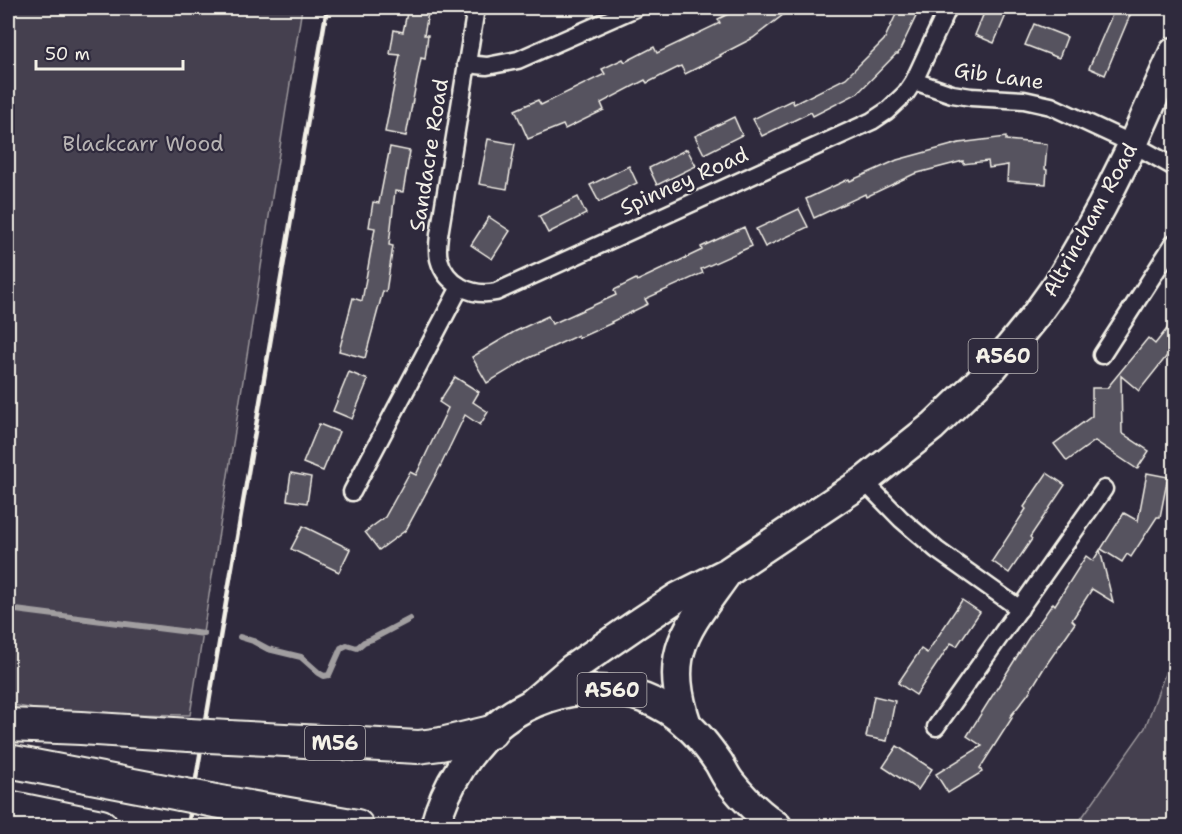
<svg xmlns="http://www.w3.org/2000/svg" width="1182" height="834" font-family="'Shantell Sans',sans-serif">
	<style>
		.green { fill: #454050; stroke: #9c989c; stroke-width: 1.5 }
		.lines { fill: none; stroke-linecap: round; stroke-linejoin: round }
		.stream { stroke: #a19ea0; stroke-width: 6 }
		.building { fill: #56525f; stroke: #f4f1e8; stroke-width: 1.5 }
		.minor-casing { stroke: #f4f1e8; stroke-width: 21 }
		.trunk-casing { stroke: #f4f1e8; stroke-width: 33 }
		.motorway-casing { stroke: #f4f1e8; stroke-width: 36 }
		.minor { stroke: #2f2a3d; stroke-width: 16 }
		.trunk { stroke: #2f2a3d; stroke-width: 28 }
		.motorway { stroke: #2f2a3d; stroke-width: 32 }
		.rail { stroke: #f4f1e8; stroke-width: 4.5 }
		.motorway-bridge-casing { stroke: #f4f1e8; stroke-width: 36; stroke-linecap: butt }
		.motorway-bridge { stroke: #2f2a3d; stroke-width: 32 }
		.labels { text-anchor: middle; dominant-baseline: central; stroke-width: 4.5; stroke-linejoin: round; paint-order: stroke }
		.shield { fill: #2f2a3d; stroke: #b9b5b5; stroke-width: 1.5 }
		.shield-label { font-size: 20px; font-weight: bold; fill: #f4f1e8 }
		.street-label { font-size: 21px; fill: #f4f1e8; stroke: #2f2a3d }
		.park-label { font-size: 21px; fill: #b7b3b3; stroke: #2f2a3d }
	</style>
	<rect width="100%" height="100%" fill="#2f2a3d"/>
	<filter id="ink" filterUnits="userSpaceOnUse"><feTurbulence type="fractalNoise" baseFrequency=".0167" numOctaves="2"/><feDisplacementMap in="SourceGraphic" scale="12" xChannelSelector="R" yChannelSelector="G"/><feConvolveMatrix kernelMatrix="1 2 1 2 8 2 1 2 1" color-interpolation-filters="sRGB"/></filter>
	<g filter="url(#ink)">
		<g class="green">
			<polygon points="8,8 302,8 190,715 54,713 8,704"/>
			<polygon points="1174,649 1174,826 1076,826 1145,728"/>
		</g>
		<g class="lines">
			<g class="stream">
				<polyline points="8,609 204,634"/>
				<polyline points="240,637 253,641 268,649 301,657 319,673 324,676 329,675 341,648 347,645 357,648 364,642 372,639 410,619"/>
			</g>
		</g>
		<g class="building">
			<polygon points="408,8 429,8 424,35 428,35 425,59 421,58 406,136 385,132 400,55 390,54 394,30 403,32"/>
			<polygon points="740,8 792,8 753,38 720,55 721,56 685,74 681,66 647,83 645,80 601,103 604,110 565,129 563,125 528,139 515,110 538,100 541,105 605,74 602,69 623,59 625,62 654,47 657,53 720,23 718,19"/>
			<polygon points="899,8 920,8 898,54 896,54 858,93 813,116 811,112 762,136 753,119 792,100 794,104 846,78 884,40"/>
			<polygon points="986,8 1009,8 994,43 975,35"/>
			<polygon points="1115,8 1133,8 1105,75 1089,68"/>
			<polygon points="1034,24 1067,37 1059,58 1025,45"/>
			<polygon points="734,117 742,135 704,154 695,136"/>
			<polygon points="1006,137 1006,140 1047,144 1045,169 1047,170 1046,184 1007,181 1008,165 989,168 988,161 963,164 963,161 914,174 866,197 865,194 814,218 806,199 849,179 850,181 897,160 959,143"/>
			<polygon points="488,139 515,144 507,189 479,184"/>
			<polygon points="390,147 410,151 403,192 395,191 389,245 393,246 386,292 383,291 365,358 339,351 353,298 362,301 375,228 369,227 373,202 379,203"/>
			<polygon points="687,149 696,166 657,185 649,168"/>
			<polygon points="629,166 637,183 599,202 590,185"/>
			<polygon points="578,197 586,214 548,233 539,216"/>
			<polygon points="799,209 808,227 765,247 756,229"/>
			<polygon points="489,217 510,231 492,259 471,245"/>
			<polygon points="744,227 752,246 701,269 703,273 645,299 648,304 611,322 612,323 579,338 578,335 527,359 487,383 472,357 514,332 548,316 552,324 616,295 614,290 636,279 637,281 702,250 701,247"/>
			<polygon points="1174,320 1174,347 1139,391 1121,376 1122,433 1149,451 1137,469 1095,441 1067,461 1054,444 1092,416 1092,388 1107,388 1148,338 1155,344"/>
			<polygon points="349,372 368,380 352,419 333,411"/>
			<polygon points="455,377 479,392 473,402 488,412 480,425 465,415 441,465 406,530 379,550 365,532 385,517 410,472 416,475 448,408 439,402"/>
			<polygon points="319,424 339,432 323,471 303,463"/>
			<polygon points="291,473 311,477 307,503 287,500"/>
			<polygon points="1047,473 1065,485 1030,537 1032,539 1009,573 992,561 1026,509 1024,507"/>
			<polygon points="1147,473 1168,477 1160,517 1157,517 1131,557 1127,554 1122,562 1101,549 1124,513 1138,521"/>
			<polygon points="303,526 350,549 339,572 291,549"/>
			<polygon points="1100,550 1113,602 1092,589 1072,620 1075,623 1044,668 1028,694 1010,717 1012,718 980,768 982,772 948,793 936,774 982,746 967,736 1028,639 1053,603 1055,605 1086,556 1093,561"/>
			<polygon points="962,600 980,612 957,646 951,643 916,695 898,683 921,649 927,653"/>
			<polygon points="874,696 895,701 887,741 866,737"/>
			<polygon points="897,746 932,769 918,790 883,767"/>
		</g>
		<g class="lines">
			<g class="minor-casing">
				<g id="minor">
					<path d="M 476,8 L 439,235 C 438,243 437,252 439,259 C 446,285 472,297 496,292 L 872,121 L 887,111 L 906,93 L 914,81 L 948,8"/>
					<polyline points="466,64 487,66 518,60 636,8"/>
					<polyline points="914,81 952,94 971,97 1024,100 1051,106 1133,144 1174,167"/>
					<polyline points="1102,355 1174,243"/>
					<polyline points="864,481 901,519 937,550 1020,609"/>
					<polyline points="352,492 460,287"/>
					<polyline points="936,727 1104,489"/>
				</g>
			</g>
			<g class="trunk-casing">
				<g id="trunk">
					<polyline points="531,704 573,668 634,626 678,597 728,572 864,481 933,426 991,370 1035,316 1058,284 1080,246 1102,206 1133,144 1174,52"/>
					<path d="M 687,725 C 663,653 685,632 725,576"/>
					<path d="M 435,826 C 445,787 470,746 503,721 C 556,681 636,677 687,725 C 699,735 710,750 719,763 C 723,770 726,777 731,783 C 743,798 761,815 777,826"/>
				</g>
			</g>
			<g class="motorway-casing">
				<g id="motorway">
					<polyline points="8,725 81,728 189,735"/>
					<polyline points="229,737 418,747 441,744 491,732"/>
					<polyline points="8,761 180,794"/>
					<polyline points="215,801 357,826"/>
					<polyline points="8,807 101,826"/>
				</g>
			</g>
			<use href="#minor" class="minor"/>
			<use href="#trunk" class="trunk"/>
			<use href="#motorway" class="motorway"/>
			<polyline class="rail" points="188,826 327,8"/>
			<g class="motorway-bridge-casing">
				<g id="motorway-bridge">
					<polyline points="189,735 229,737"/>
					<polyline points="180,794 215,801"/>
				</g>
			</g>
			<use href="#motorway-bridge" class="motorway-bridge"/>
		</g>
	</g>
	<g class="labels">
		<g class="shield">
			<rect x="968.5" y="339" width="69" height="34" rx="4.5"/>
			<rect x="577.5" y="673" width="69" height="34" rx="4.5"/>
			<rect x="305" y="726" width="60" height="34" rx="4.5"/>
		</g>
		<g class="shield-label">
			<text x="1003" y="356">A560</text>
			<text x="612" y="690">A560</text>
			<text x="335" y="743">M56</text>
		</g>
		<g class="street-label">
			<text transform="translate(999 76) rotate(8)">Gib Lane</text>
			<text transform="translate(429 155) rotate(-81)">Sandacre Road</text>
			<text transform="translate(684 181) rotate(-24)">Spinney Road</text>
			<text transform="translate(1090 220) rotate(-61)">Altrincham Road</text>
		</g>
		<g class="park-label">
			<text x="143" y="144">Blackcarr Wood</text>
		</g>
	</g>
	<rect width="1182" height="834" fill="none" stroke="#2f2a3d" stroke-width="30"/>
	<rect x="15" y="15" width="1152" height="804" fill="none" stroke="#f4f1e8" stroke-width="2" filter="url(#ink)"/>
	<path d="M36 60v9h147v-9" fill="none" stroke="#f4f1e8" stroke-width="3"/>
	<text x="45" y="60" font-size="18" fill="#f4f1e8" stroke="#2f2a3d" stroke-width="4.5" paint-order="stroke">50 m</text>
</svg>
